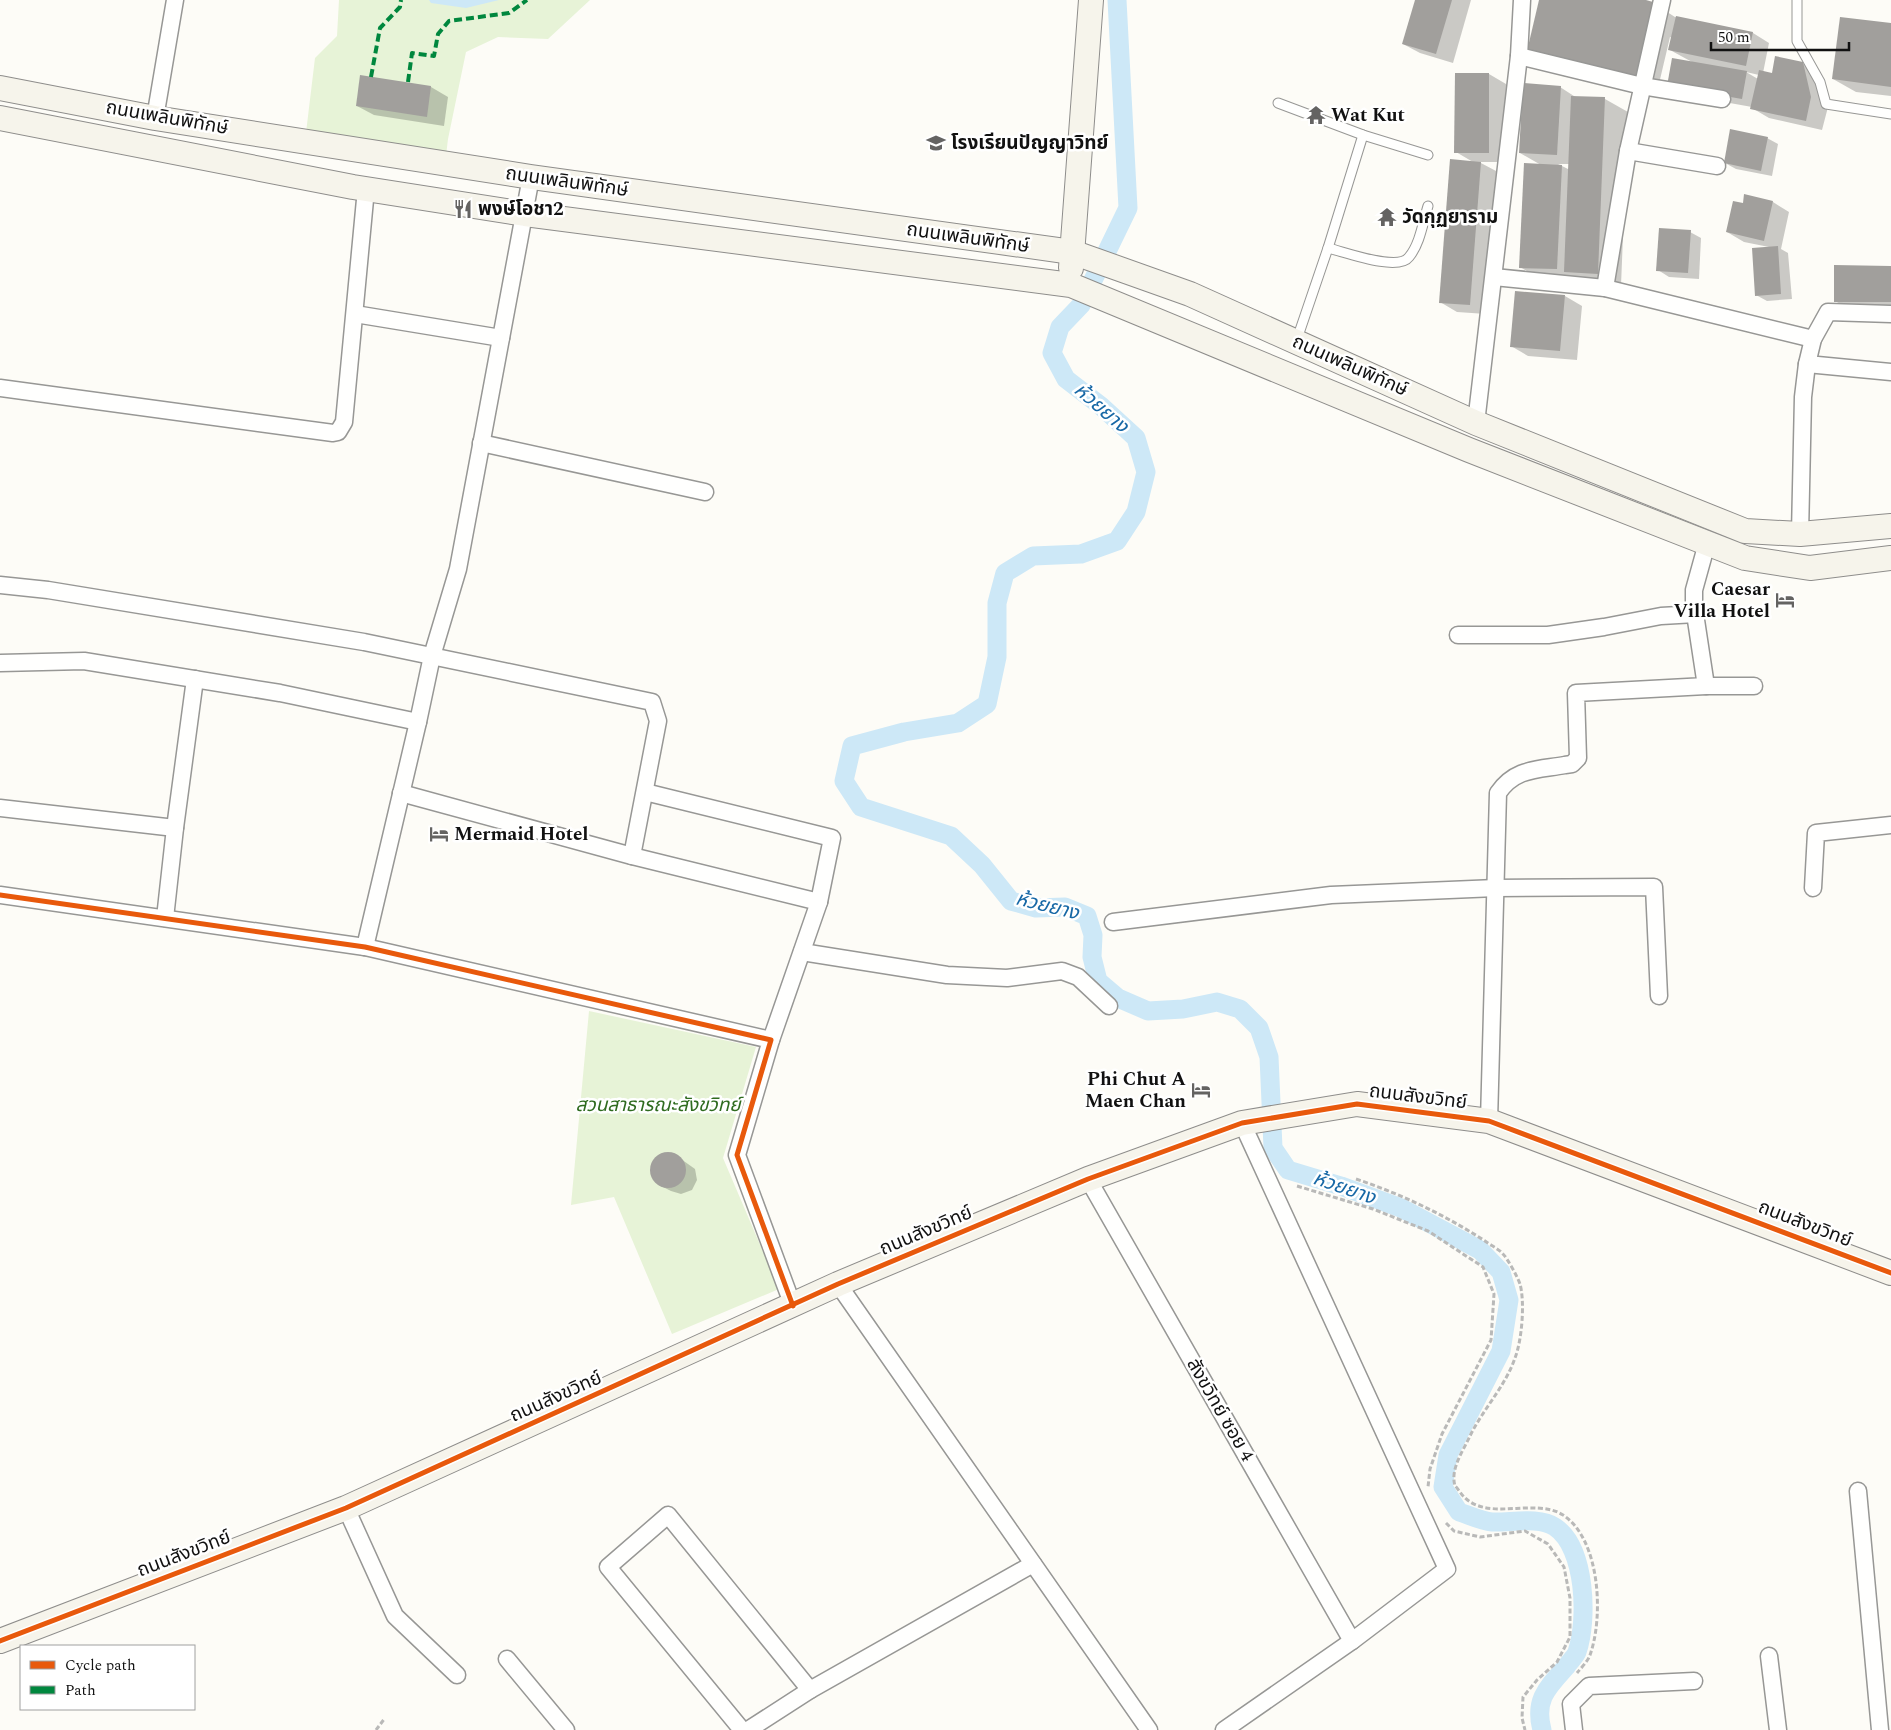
<svg xmlns="http://www.w3.org/2000/svg" width="1891" height="1730" font-family="Spectral,'Noto Sans Thai',serif">
	<style>
		.green { fill: #e7f3d7 }
		.water { fill: #cde8f7 }
		.shadow { fill: #0003; fill-rule: evenodd }
		.lines { fill: none; stroke-linecap: round; stroke-linejoin: round }
		.canal { stroke: #cde8f7; stroke-width: 19 }
		.building { fill: #a19f9c }
		.lane-casing { stroke: #979795; stroke-width: 11 }
		.street-casing { stroke: #979795; stroke-width: 19 }
		.secondary-casing { stroke: #8e8d8b; stroke-width: 26 }
		.path { stroke: #b9b9b8; stroke-width: 3; stroke-dasharray: 5 2.5; stroke-linecap: butt }
		.lane { stroke: #fffffe; stroke-width: 9 }
		.street { stroke: #fffffe; stroke-width: 16 }
		.secondary { stroke: #f6f4eb; stroke-width: 24 }
		.quiet { stroke: #00873e; stroke-width: 4; stroke-dasharray: 8 4; stroke-linecap: butt }
		.cycleway-casing { stroke: #fff; stroke-width: 8 }
		.cycleway { stroke: #e8590c; stroke-width: 5 }
		.labels { text-anchor: middle; dominant-baseline: central; stroke-width: 5; stroke-linejoin: round; paint-order: stroke }
		.poi-label { font-size: 19px; font-weight: bold; fill: #111; stroke: #fff; text-anchor: start }
		.street-label { font-size: 19px; fill: #111; stroke: #fff }
		.park-label { font-size: 19px; font-style: italic; fill: #2f6b1f; stroke: #fff }
		.water-label { font-size: 20px; font-style: italic; fill: #1768a6; stroke: #fff }
	</style>
	<rect width="100%" height="100%" fill="#fdfcf7"/>
	<g class="green">
		<polygon points="339,0 590,0 548,39 498,37 466,52 448,139 445,164 305,141 315,58 337,36"/>
		<polygon points="589,1011 756,1047 723,1158 779,1289 672,1334 614,1197 571,1205"/>
	</g>
	<polygon class="water" points="429,0 499,0 466,8 431,3"/>
	<g class="shadow">
		<polygon points="1416,0 1471,0 1453,63 1420,53 1403,44"/>
		<path d="M 1541,0 L 1640,0 L 1653,3 L 1675,17 L 1753,33 L 1769,43 L 1763,73 L 1772,75 L 1802,63 L 1820,73 L 1828,107 L 1822,130 L 1769,118 L 1752,108 L 1752,107 L 1685,95 L 1692,62 L 1670,50 L 1672,38 L 1670,37 L 1658,88 L 1551,63 ZM 1746,72 L 1759,75 L 1758,79 Z"/>
		<polygon points="1891,25 1891,96 1856,92 1833,79"/>
		<polygon points="1489,74 1506,84 1505,162 1479,162 1498,172 1486,314 1457,312 1440,302 1473,162 1456,152"/>
		<polygon points="361,77 431,87 448,97 444,126 374,115 357,106"/>
		<path d="M 1560,87 L 1577,98 L 1605,99 L 1628,112 L 1621,286 L 1588,285 L 1574,276 L 1574,278 L 1537,277 L 1520,267 L 1541,165 L 1520,153 ZM 1558,164 L 1570,164 L 1570,170 Z"/>
		<polygon points="1767,138 1778,144 1772,176 1736,169 1725,163"/>
		<polygon points="1773,202 1789,212 1781,249 1788,253 1792,299 1767,301 1756,295 1769,247 1744,242 1727,232 1743,205"/>
		<polygon points="1690,232 1701,238 1699,279 1669,277 1658,270"/>
		<polygon points="1891,267 1891,314 1858,314 1835,301"/>
		<polygon points="1565,296 1582,306 1577,360 1528,356 1511,346"/>
		<polygon points="663,1154 674,1154 695,1169 697,1180 692,1190 681,1194 671,1191 659,1185 652,1176 652,1166 658,1157"/>
	</g>
	<g class="lines">
		<path class="canal" d="M 1117,0 L 1128,208 L 1081,305 L 1060,327 L 1052,353 L 1066,379 L 1101,406 L 1136,438 L 1146,472 L 1136,512 L 1117,541 L 1081,554 L 1033,556 L 1005,573 L 997,603 L 997,657 L 987,704 L 958,723 L 904,732 L 852,746 L 844,781 L 861,807 L 951,836 L 982,865 L 1011,901 L 1036,908 L 1065,907 L 1087,916 L 1093,935 L 1092,957 L 1098,981 L 1118,998 L 1148,1011 L 1183,1009 L 1217,1002 L 1240,1009 L 1259,1028 L 1269,1057 L 1273,1148 L 1288,1170 L 1341,1186 L 1401,1208 L 1480,1250 L 1501,1272 L 1509,1300 L 1501,1351 L 1448,1455 L 1443,1487 L 1459,1512 C 1469,1515 1481,1521 1492,1522 C 1510,1523 1539,1516 1555,1527 C 1586,1548 1588,1620 1577,1652 C 1575,1657 1569,1662 1566,1667 C 1547,1688 1534,1700 1542,1730"/>
	</g>
	<g class="building">
		<polygon points="1415,0 1452,0 1436,54 1402,44"/>
		<polygon points="1539,0 1646,0 1653,2 1636,76 1527,51"/>
		<polygon points="1676,16 1753,32 1746,66 1668,50"/>
		<polygon points="1840,17 1891,23 1891,87 1832,79"/>
		<polygon points="1775,56 1803,62 1811,97 1806,121 1750,109 1759,70 1772,73"/>
		<polygon points="1672,58 1747,71 1742,99 1667,86"/>
		<polygon points="1455,73 1489,73 1489,153 1454,153"/>
		<polygon points="360,75 431,86 427,117 356,106"/>
		<polygon points="1523,83 1561,86 1557,155 1519,153"/>
		<polygon points="1571,96 1605,97 1598,274 1564,272"/>
		<polygon points="1730,129 1768,137 1761,171 1724,163"/>
		<polygon points="1450,159 1481,162 1470,305 1439,303"/>
		<polygon points="1524,163 1562,165 1557,269 1519,268"/>
		<polygon points="1744,194 1773,201 1764,241 1726,232 1733,201 1743,203"/>
		<polygon points="1659,228 1691,230 1688,273 1656,271"/>
		<polygon points="1778,246 1781,294 1755,296 1752,248"/>
		<polygon points="1834,265 1891,266 1891,302 1834,302"/>
		<polygon points="1515,291 1565,295 1560,351 1510,347"/>
		<circle cx="668" cy="1170" r="18"/>
	</g>
	<g class="lines">
		<g class="lane-casing">
			<g id="lane">
				<polyline points="1797,0 1797,41 1820,82 1826,104 1891,114"/>
				<polyline points="1278,103 1363,135 1428,155"/>
				<path d="M 1328,248 C 1345,252 1398,272 1409,257 C 1420,244 1423,222 1428,206"/>
				<polyline points="1296,342 1328,248 1363,135"/>
			</g>
		</g>
		<g class="street-casing">
			<g id="street">
				<polyline points="1519,56 1642,86 1722,99"/>
				<polyline points="155,118 175,0"/>
				<polyline points="1628,151 1717,166"/>
				<polyline points="1494,277 1605,288 1813,339"/>
				<polyline points="1605,288 1628,151 1662,0"/>
				<polyline points="355,314 501,338"/>
				<polyline points="1807,364 1891,372"/>
				<polyline points="0,388 333,433 338,432 344,422 366,189"/>
				<polyline points="1476,423 1519,56 1522,0"/>
				<polyline points="481,443 705,492"/>
				<polyline points="1800,534 1803,397 1807,364 1813,339 1828,312 1891,314"/>
				<polyline points="0,585 48,590 364,642 652,702 658,721 632,856"/>
				<polyline points="1458,635 1548,635 1604,627 1661,616 1696,614"/>
				<polyline points="0,663 84,661 280,693 418,722"/>
				<polyline points="1706,686 1754,686"/>
				<polyline points="645,792 832,838 819,902 771,1040"/>
				<polyline points="401,793 632,856 819,902"/>
				<polyline points="0,808 175,828"/>
				<polyline points="1813,888 1816,833 1891,825"/>
				<polyline points="0,895 365,947 771,1040 737,1155 793,1306"/>
				<polyline points="165,918 175,828 195,679"/>
				<polyline points="1113,922 1331,895 1496,888 1654,887 1659,996"/>
				<polyline points="365,947 418,722 432,656 458,569 531,177"/>
				<polyline points="802,952 947,975 1007,978 1062,971 1078,977 1109,1006"/>
				<path d="M 1489,1121 L 1498,793 C 1515,768 1537,770 1565,765 L 1572,764 L 1578,758 L 1576,693 L 1706,686 L 1694,607 L 1694,590 L 1707,543"/>
				<polyline points="1088,1179 1352,1641"/>
				<polyline points="838,1284 1149,1730"/>
				<polyline points="1858,1491 1880,1730"/>
				<polyline points="346,1508 395,1616 457,1675"/>
				<polyline points="1769,1656 1778,1730"/>
				<polyline points="507,1659 566,1730"/>
				<polyline points="742,1730 608,1567 668,1515 810,1690"/>
				<polyline points="748,1730 810,1690 1033,1564"/>
				<polyline points="1224,1730 1352,1641 1447,1569 1242,1123"/>
				<polyline points="1574,1730 1571,1704 1589,1686 1694,1681"/>
			</g>
		</g>
		<g class="secondary-casing">
			<g id="secondary">
				<polyline points="0,88 155,118 531,177 1072,252 1190,294 1476,423 1745,531 1800,534 1891,526"/>
				<polyline points="0,118 353,187 525,214 1071,285 1469,450 1745,558 1810,568 1891,558"/>
				<polyline points="1071,268 1091,0"/>
				<polyline points="0,1641 346,1508 838,1284 1088,1179 1242,1123 1357,1104 1489,1121 1891,1273"/>
			</g>
		</g>
		<g class="path">
			<path d="M 1356,1179 C 1401,1194 1445,1215 1485,1241 C 1490,1245 1499,1249 1503,1254 C 1508,1259 1518,1278 1520,1284 C 1525,1302 1522,1340 1515,1358 C 1505,1387 1483,1409 1470,1436 C 1463,1451 1450,1469 1455,1486 C 1456,1486 1459,1491 1460,1492 C 1483,1525 1534,1496 1563,1515 C 1600,1539 1604,1616 1590,1655 C 1588,1661 1581,1668 1577,1673"/>
			<polyline points="1297,1186 1373,1209 1428,1231 1483,1267 1494,1294 1491,1340 1442,1434 1430,1469 1428,1487"/>
			<polyline points="1446,1523 1454,1531 1480,1537 1525,1531 1548,1544 1564,1567 1570,1598 1570,1637 1557,1662 1537,1680 1523,1697 1522,1718 1525,1730"/>
			<polyline points="376,1730 385,1718"/>
		</g>
		<use href="#lane" class="lane"/>
		<use href="#street" class="street"/>
		<use href="#secondary" class="secondary"/>
		<g class="quiet">
			<polyline points="371,77 380,28 400,7 401,0"/>
			<polyline points="408,82 412,53 434,56 438,34 449,21 509,13 527,0"/>
		</g>
		<g class="cycleway-casing">
			<g id="cycleway">
				<polyline points="0,895 365,947 771,1040 737,1155 793,1306"/>
				<polyline points="0,1641 346,1508 838,1284 1088,1179 1242,1123 1357,1104 1489,1121 1891,1273"/>
			</g>
		</g>
		<use href="#cycleway" class="cycleway"/>
	</g>
	<defs>
		<g id="temple-bare" transform="scale(1.5)"><path d="M0-6L5-2H3V0L6.5 2.5H4V6H1.5V3h-3V6H-4V2.5H-6.5L-3 0V-2H-5Z" fill="#646362" stroke="#fff" stroke-width="2.5" paint-order="stroke"/></g>
		<g id="school-bare" transform="scale(1.5)"><path d="M0-5L7-2L0 1L-7-2ZM-4 1L0 2.5L4 1V4Q0 6-4 4Z" fill="#646362" stroke="#fff" stroke-width="2.5" paint-order="stroke"/></g>
		<g id="restaurant-bare" transform="scale(1.5)"><path d="M-5-6h1v4h1v-4h1v4h1v-4h1v5L-1.5 .5V6h-2V.5L-5-1ZM5-6V6H3V1.5H1.5Q1.5-4 5-6Z" fill="#646362" stroke="#fff" stroke-width="2.5" paint-order="stroke"/></g>
		<g id="hotel-bare" transform="scale(1.5)"><path d="M-6-4.5h1.5V1H6V5H4.5V3h-9V5H-6ZM-4 0a1.8 1.8 0 1 1 3.6 0ZM.5 0V-2.5h3Q6-2.5 6 0Z" fill="#646362" stroke="#fff" stroke-width="2.5" paint-order="stroke"/></g>
	</defs>
	<g fill-rule="evenodd">
		<use href="#temple-bare" x="1316" y="115"/>
		<use href="#school-bare" x="936" y="143"/>
		<use href="#restaurant-bare" x="463" y="209"/>
		<use href="#temple-bare" x="1387" y="217"/>
		<use href="#hotel-bare" x="1785" y="600"/>
		<use href="#hotel-bare" x="439" y="834"/>
		<use href="#hotel-bare" x="1201" y="1090"/>
	</g>
	<g class="labels">
		<g class="poi-label">
			<text x="1331" y="115">Wat Kut</text>
			<text x="951" y="143">โรงเรียนปัญญาวิทย์</text>
			<text x="478" y="209">พงษ์โอชา2</text>
			<text x="1402" y="217">วัดกุฏยาราม</text>
			<text x="1770" y="589" text-anchor="end">Caesar<tspan x="1770" dy="22">Villa Hotel</tspan></text>
			<text x="454" y="834">Mermaid Hotel</text>
			<text x="1186" y="1079" text-anchor="end">Phi Chut A<tspan x="1186" dy="22">Maen Chan</tspan></text>
		</g>
		<g class="street-label">
			<text transform="translate(167 118) rotate(10)">ถนนเพลินพิทักษ์</text>
			<text transform="translate(567 182) rotate(8)">ถนนเพลินพิทักษ์</text>
			<text transform="translate(968 238) rotate(8)">ถนนเพลินพิทักษ์</text>
			<text transform="translate(1350 366) rotate(24)">ถนนเพลินพิทักษ์</text>
			<text transform="translate(1418 1097) rotate(7)">ถนนสังขวิทย์</text>
			<text transform="translate(1805 1224) rotate(21)">ถนนสังขวิทย์</text>
			<text transform="translate(926 1231) rotate(-23)">ถนนสังขวิทย์</text>
			<text transform="translate(556 1397) rotate(-24)">ถนนสังขวิทย์</text>
			<text transform="translate(1220 1410) rotate(60)">สังขวิทย์ ซอย 4</text>
			<text transform="translate(184 1554) rotate(-21)">ถนนสังขวิทย์</text>
		</g>
		<g class="park-label">
			<text x="658" y="1105">สวนสาธารณะสังขวิทย์</text>
		</g>
		<g class="water-label">
			<text transform="translate(1101 408) rotate(41)">ห้วยยาง</text>
			<text transform="translate(1047 906) rotate(14)">ห้วยยาง</text>
			<text transform="translate(1344 1188) rotate(19)">ห้วยยาง</text>
		</g>
	</g>
	<rect x="20" y="1645" width="175" height="65" fill="#ffffff" stroke="#a0a0a0"/>
	<rect x="30" y="1661" width="25" height="8" fill="#e8590c" stroke="#a0a0a0"/>
	<text x="65" y="1670" font-size="15" fill="#111111">Cycle path</text>
	<rect x="30" y="1686" width="25" height="8" fill="#00873e" stroke="#a0a0a0"/>
	<text x="65" y="1695" font-size="15" fill="#111111">Path</text>
	<path d="M1711 42v8h138v-8" fill="none" stroke="#111111" stroke-width="2.5"/>
	<text x="1718" y="42" font-size="15" fill="#111111" stroke="#ffffff" stroke-width="4" paint-order="stroke">50 m</text>
</svg>
